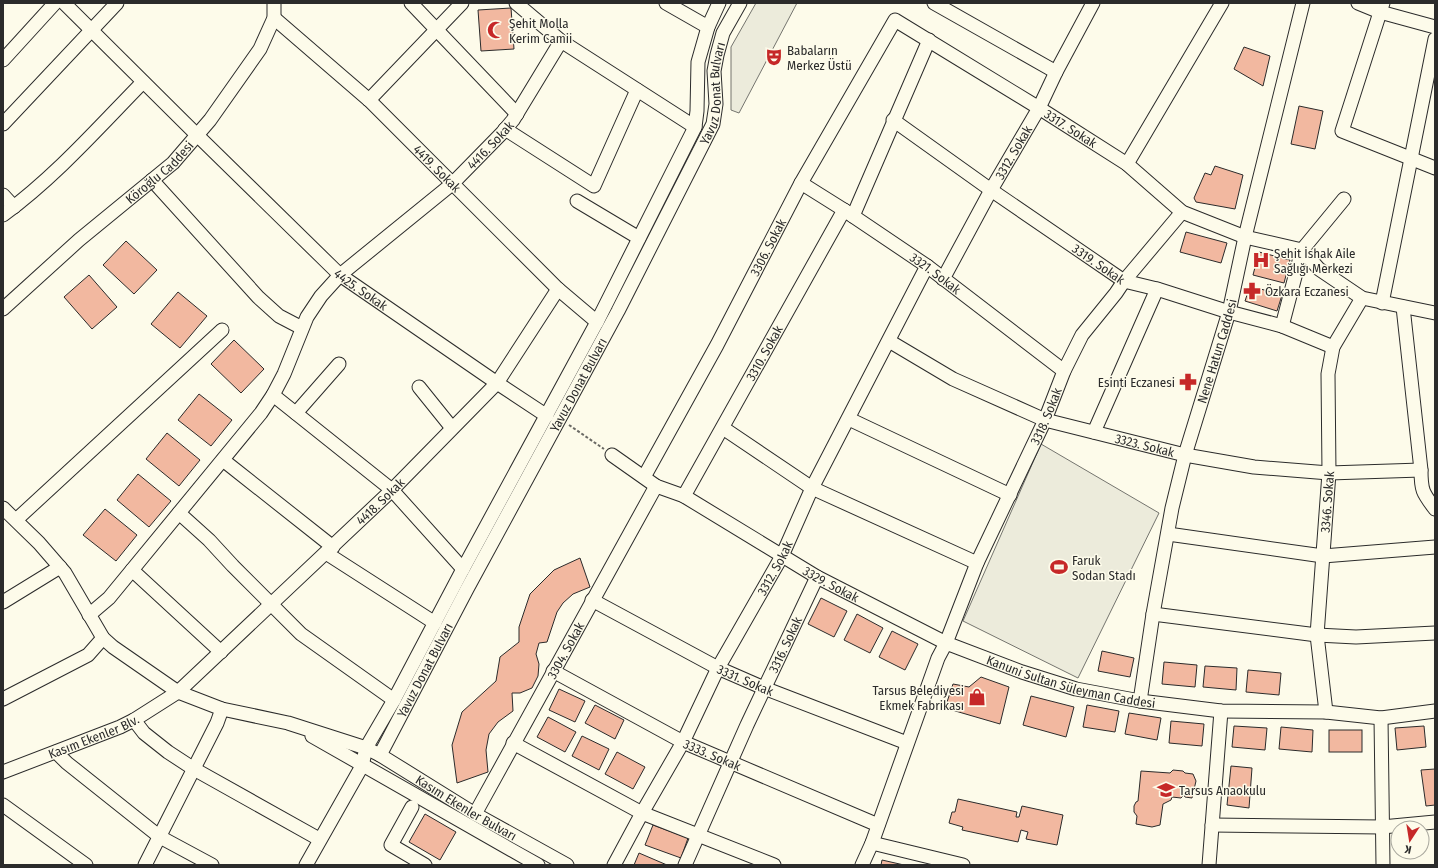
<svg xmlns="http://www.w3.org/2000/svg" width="1438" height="868" font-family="'Fira Sans Condensed',sans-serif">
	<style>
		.green { fill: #ecebdb; stroke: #74746e }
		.building { fill: #f2b8a0; stroke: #2b2b2b }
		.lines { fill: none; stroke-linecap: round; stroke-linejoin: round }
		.minor-casing { stroke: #2b2b2b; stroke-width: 15 }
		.path { stroke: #6a6964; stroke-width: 2; stroke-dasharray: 3 2; stroke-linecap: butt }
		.minor { stroke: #fdfbea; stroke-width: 13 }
		.labels { text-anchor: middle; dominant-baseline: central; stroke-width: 3; stroke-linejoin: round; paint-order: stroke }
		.poi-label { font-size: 13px; fill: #2b2b2b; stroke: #fdfbea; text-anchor: start }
		.street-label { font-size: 13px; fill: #2b2b2b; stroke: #fdfbea }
	</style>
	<rect width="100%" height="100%" fill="#fdfbea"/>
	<g class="green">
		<polygon points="756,3 797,3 739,113 731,110 731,47"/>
		<polygon points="1041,444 1159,513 1078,678 963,621"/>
	</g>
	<g class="building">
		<polygon points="511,8 514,49 481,51 478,10"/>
		<polygon points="1244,47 1270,56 1263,86 1234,69"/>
		<polygon points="1299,106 1323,111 1315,149 1291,144"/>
		<polygon points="1215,166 1243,175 1235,209 1196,202 1194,198 1205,173 1211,175"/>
		<polygon points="1186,232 1227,243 1221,263 1180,252"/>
		<polygon points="126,241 157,270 134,294 103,265"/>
		<polygon points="1259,252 1290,260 1284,283 1253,275"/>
		<polygon points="89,275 117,307 92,329 64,297"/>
		<polygon points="1250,286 1282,295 1277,311 1245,301"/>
		<polygon points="178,292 207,316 180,348 151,324"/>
		<polygon points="234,340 264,369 241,393 211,364"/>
		<polygon points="199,394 232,420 211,446 178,420"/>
		<polygon points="167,433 200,460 179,486 146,459"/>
		<polygon points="138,474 171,501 149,527 117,500"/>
		<polygon points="105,509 137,535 116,561 83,535"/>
		<polygon points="580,558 590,587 573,594 563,603 557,612 547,642 539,643 536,654 539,664 538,676 532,688 520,693 512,693 513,711 498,722 489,734 486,750 488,772 457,783 452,745 462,712 496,681 500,657 519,642 519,627 530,594 554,570"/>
		<polygon points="821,598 847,611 834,637 808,624"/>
		<polygon points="857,614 883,628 870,653 844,640"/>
		<polygon points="892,631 918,644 905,670 879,657"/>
		<polygon points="1102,651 1134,658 1130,677 1098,671"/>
		<polygon points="1164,662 1197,665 1195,687 1162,684"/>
		<polygon points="1205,666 1237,668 1236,690 1203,687"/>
		<polygon points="1248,670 1281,673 1279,695 1246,692"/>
		<polygon points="981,677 1009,687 1000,724 945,708 953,684 969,687"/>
		<polygon points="559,689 585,701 575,722 549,710"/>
		<polygon points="1031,696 1074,707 1066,737 1023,725"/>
		<polygon points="595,705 624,720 615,739 585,723"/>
		<polygon points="1087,705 1119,711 1115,732 1083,727"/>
		<polygon points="1129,713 1161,718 1157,740 1125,734"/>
		<polygon points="548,717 576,732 565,752 537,737"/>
		<polygon points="1171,721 1204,724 1202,746 1169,743"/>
		<polygon points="1234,726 1267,728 1265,750 1232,747"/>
		<polygon points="1424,726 1426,747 1397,750 1395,728"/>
		<polygon points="1281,727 1313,730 1312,752 1279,749"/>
		<rect x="1329" y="730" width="33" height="22"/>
		<polygon points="582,736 609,749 599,770 572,756"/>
		<polygon points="617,752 645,767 633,789 605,774"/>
		<polygon points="1231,766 1252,768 1249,808 1227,805"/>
		<polygon points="1435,769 1435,805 1426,806 1421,770"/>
		<polygon points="1173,770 1183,771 1185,773 1193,774 1196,781 1192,798 1185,797 1184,795 1181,798 1172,797 1171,800 1163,804 1160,825 1152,827 1136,824 1137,816 1134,812 1134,806 1136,802 1138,801 1141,771 1170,773"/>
		<polygon points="958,799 1017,812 1016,817 1019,817 1022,806 1063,815 1057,845 1026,839 1028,832 1021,830 1018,842 962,830 963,827 949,823 952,812 955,812"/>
		<polygon points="425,814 456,832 440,860 409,842"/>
		<polygon points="653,825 688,838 681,858 645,845"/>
		<polygon points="639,853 667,865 634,865"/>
		<polygon points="882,860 904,865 881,865"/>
	</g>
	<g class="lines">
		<g class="minor-casing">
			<g id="minor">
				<path id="s1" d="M 64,3 L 197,135 L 340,275 L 497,383 L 547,416"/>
				<polyline points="411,3 517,114"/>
				<polyline points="516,3 561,41 695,127"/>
				<polyline points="666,3 708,27"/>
				<polyline points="934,3 1056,72"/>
				<polyline points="1358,3 1380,12 1435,27"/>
				<polyline points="1383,3 1342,131 1435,168"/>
				<path id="s2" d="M 274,18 L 369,100 L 558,289 L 597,322"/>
				<polyline points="3,60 55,3"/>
				<polyline points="369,100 462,3"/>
				<path id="s3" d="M 893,120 L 991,190 L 1124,281 L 1157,289 L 1229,312 L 1282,326 L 1333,347"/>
				<polyline points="3,124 117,3"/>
				<polyline points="505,129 594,186 637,90"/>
				<polyline points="1127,164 1222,3"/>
				<polyline points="152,180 258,297 279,316 302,328"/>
				<path id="s4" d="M 801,183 L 844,210 L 927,266 L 1064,371"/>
				<polyline points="3,195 14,207"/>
				<polyline points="577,201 639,238"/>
				<path d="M 3,215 C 55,177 98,128 143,82"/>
				<polyline points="853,216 929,40"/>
				<path id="s5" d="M 943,279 L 991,190 L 1039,108 L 1056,72 L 1093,3"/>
				<polyline points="1382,303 1435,39"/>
				<path d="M 1403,307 L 1421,470 C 1421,491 1423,493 1435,509"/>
				<path id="s6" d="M 3,309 L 79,240 L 173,163 L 210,120 L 260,49 L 274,18 L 274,3"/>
				<polyline points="1282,326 1302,250 1344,199"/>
				<path id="s7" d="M 889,341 L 953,379 L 1045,420 L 1185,455 L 1254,467 L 1329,473 L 1421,470"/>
				<polyline points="419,387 452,428"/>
				<polyline points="273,395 392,490 463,569"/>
				<polyline points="296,413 339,364"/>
				<polyline points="849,419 1010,495"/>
				<polyline points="723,428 812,488 977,563"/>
				<polyline points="1094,432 1157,289"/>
				<path id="s8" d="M 612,455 L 656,486 L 684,496 L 817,577 L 946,643 L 977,563 L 1045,420 L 1064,371 L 1082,335 L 1116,293 L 1124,281 L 1182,212"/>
				<polyline points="223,460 333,547"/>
				<path id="s9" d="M 644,477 L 717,345 L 801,183 L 895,20 L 1039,108 L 1127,164 L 1182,212 L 1245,237 L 1302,250 L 1319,269 L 1362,298 L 1435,313"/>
				<path id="s10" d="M 684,496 L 844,210"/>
				<path id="s11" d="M 3,508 L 39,543 L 65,573 L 103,638 L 113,647 L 178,692 L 222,709 L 288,723 L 366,748 L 380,755 L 475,814 L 567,865"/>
				<polyline points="179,513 209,540 233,566 301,634 394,700"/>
				<polyline points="16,520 222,330"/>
				<polyline points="1168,534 1323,556 1435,547"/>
				<polyline points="326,553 435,623"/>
				<polyline points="132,570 221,652"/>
				<path id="s12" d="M 592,600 L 718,668 L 764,688 L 907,743"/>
				<polyline points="3,602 60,567"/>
				<polyline points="1153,614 1317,635 1356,637 1435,633"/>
				<path id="s13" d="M 89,615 L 109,598 L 261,413 L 273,395 L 284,374 L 307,317 L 321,296 L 340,275 L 452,184 L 502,133 L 513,120 L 561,41"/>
				<path id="s14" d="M 553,671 L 683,742 L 878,825"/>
				<polyline points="3,699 88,655 103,638"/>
				<path id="s15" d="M 1140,701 L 1153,614 L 1172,508 L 1185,455 L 1229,312 L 1245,237 L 1303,3"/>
				<path id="s16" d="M 1326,712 L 1317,635 L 1329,473 L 1328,374 L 1333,347 L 1362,298"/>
				<polyline points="1381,718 1383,865"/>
				<polyline points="134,720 144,733 168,752 194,769 319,839"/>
				<polyline points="312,736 538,865"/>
				<polyline points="513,743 642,813 774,865"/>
				<polyline points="56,752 67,763 160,837 212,865"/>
				<path id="s17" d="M 380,755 L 467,589 L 618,311 L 713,124 L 716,104 L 714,71 L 717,55 L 723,33 L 740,3"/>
				<path id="s18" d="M 3,772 L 120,727 L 134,720 L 178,692 L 392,490 L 497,383 L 558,289"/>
				<polyline points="3,805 86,865"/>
				<polyline points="412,807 391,845 425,865"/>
				<path id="s19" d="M 475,814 L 656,486"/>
				<polyline points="1212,825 1382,827 1435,822"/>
				<polyline points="872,843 963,865"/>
				<polyline points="145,865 217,723 222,709"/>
				<polyline points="306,865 362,766 366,748 394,700 463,569 597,322 695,127 697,111 698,62 708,27 719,3"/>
				<path id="s20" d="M 614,865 L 642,813 L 683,742 L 718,668 L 782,556 L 812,488 L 927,266"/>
				<path id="s21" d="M 685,865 L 747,725 L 817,577"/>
				<path id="s22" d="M 862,865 L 872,843 L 938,658 L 946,643 L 1022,672 L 1076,689 L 1140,701 L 1221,711 L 1326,712 L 1381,718 L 1435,711"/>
				<polyline points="1209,865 1221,711"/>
			</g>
		</g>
		<polyline class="path" points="569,425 604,449"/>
		<use href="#minor" class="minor"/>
	</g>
	<defs>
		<g id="mosque-bare" transform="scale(1.38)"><path d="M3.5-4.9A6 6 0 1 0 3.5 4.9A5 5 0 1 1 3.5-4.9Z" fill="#c62828" stroke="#fdfbea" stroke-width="2.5" paint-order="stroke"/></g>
		<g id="theatre-bare" transform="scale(1.38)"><path d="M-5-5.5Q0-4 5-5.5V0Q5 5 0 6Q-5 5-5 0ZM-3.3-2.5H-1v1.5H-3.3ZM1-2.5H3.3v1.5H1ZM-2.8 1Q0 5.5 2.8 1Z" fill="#c62828" stroke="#fdfbea" stroke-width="2.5" paint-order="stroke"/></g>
		<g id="hospital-bare" transform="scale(1.38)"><path d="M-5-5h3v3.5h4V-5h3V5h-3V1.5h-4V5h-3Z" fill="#c62828" stroke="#fdfbea" stroke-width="2.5" paint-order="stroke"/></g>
		<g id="pharmacy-bare" transform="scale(1.38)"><path d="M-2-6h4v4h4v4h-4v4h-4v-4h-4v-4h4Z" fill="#c62828" stroke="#fdfbea" stroke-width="2.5" paint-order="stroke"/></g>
		<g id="stadium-bare" transform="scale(1.38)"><path d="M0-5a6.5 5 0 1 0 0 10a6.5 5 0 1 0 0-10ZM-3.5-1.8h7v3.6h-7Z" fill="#c62828" stroke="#fdfbea" stroke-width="2.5" paint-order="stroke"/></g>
		<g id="shop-bare" transform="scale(1.38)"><path d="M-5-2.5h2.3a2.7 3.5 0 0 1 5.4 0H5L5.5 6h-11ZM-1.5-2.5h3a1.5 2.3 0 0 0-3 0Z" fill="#c62828" stroke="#fdfbea" stroke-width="2.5" paint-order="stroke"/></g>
		<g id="school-bare" transform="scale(1.38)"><path d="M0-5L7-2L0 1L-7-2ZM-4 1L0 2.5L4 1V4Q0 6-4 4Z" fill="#c62828" stroke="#fdfbea" stroke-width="2.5" paint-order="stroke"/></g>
	</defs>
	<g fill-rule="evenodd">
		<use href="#mosque-bare" x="496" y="30"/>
		<use href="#theatre-bare" x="774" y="57"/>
		<use href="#hospital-bare" x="1261" y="260"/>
		<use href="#pharmacy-bare" x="1252" y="291"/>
		<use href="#pharmacy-bare" x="1188" y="382"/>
		<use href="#stadium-bare" x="1059" y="567"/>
		<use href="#shop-bare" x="977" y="697"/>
		<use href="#school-bare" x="1166" y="790"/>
	</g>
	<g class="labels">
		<g class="poi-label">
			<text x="509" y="23">Şehit Molla<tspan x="509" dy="15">Kerim Camii</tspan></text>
			<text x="787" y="50">Babaların<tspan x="787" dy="15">Merkez Üstü</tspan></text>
			<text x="1274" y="253">Şehit İshak Aile<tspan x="1274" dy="15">Sağlığı Merkezi</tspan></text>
			<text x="1265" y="291">Özkara Eczanesi</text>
			<text x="1175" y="382" text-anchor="end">Esinti Eczanesi</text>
			<text x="1072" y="560">Faruk<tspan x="1072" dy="15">Sodan Stadı</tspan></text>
			<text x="964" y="690" text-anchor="end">Tarsus Belediyesi<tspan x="964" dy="15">Ekmek Fabrikası</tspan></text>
			<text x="1179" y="790">Tarsus Anaokulu</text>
		</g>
		<g class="street-label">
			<text stroke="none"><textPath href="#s17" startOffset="744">Yavuz Donat Bulvarı</textPath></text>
			<text stroke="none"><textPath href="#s9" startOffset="728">3317. Sokak</textPath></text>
			<text stroke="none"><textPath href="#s13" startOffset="625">4416. Sokak</textPath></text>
			<text stroke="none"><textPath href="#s5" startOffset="145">3312. Sokak</textPath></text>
			<text stroke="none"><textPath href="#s2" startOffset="222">4419. Sokak</textPath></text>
			<text stroke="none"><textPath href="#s6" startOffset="208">Köroğlu Caddesi</textPath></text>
			<text stroke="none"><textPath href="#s9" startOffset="261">3306. Sokak</textPath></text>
			<text stroke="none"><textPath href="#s3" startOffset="251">3319. Sokak</textPath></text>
			<text stroke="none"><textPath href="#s4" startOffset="162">3321. Sokak</textPath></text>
			<text stroke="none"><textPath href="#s1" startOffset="413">4425. Sokak</textPath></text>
			<text stroke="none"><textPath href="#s15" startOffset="359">Nene Hatun Caddesi</textPath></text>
			<text stroke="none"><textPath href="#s10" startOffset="164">3310. Sokak</textPath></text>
			<text stroke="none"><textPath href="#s17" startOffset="420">Yavuz Donat Bulvarı</textPath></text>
			<text stroke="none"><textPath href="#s8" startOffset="632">3318. Sokak</textPath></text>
			<text stroke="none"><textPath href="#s7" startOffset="278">3323. Sokak</textPath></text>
			<text stroke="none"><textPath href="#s18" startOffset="471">4418. Sokak</textPath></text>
			<text stroke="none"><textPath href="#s16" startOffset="211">3346. Sokak</textPath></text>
			<text stroke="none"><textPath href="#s20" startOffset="338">3312. Sokak</textPath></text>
			<text stroke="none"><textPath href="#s8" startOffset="255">3329. Sokak</textPath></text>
			<text stroke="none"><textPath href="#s21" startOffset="242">3316. Sokak</textPath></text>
			<text stroke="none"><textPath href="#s19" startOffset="187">3304. Sokak</textPath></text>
			<text stroke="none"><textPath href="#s17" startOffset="96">Yavuz Donat Bulvarı</textPath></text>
			<text stroke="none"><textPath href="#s12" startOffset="173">3331. Sokak</textPath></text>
			<text stroke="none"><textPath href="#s22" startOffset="369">Kanuni Sultan Süleyman Caddesi</textPath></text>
			<text stroke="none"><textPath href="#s18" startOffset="97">Kasım Ekenler Blv.</textPath></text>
			<text stroke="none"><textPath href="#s14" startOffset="180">3333. Sokak</textPath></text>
			<text stroke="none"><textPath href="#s11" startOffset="571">Kasım Ekenler Bulvarı</textPath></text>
		</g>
	</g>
	<rect width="1438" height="868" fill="none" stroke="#2b2b2b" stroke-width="8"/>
	<g transform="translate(1410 840) rotate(192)"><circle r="19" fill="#fdfbea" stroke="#a9a89e"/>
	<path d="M0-3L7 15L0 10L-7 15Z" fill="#c62828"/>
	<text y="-6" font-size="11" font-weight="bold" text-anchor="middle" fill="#2b2b2b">K</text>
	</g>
</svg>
